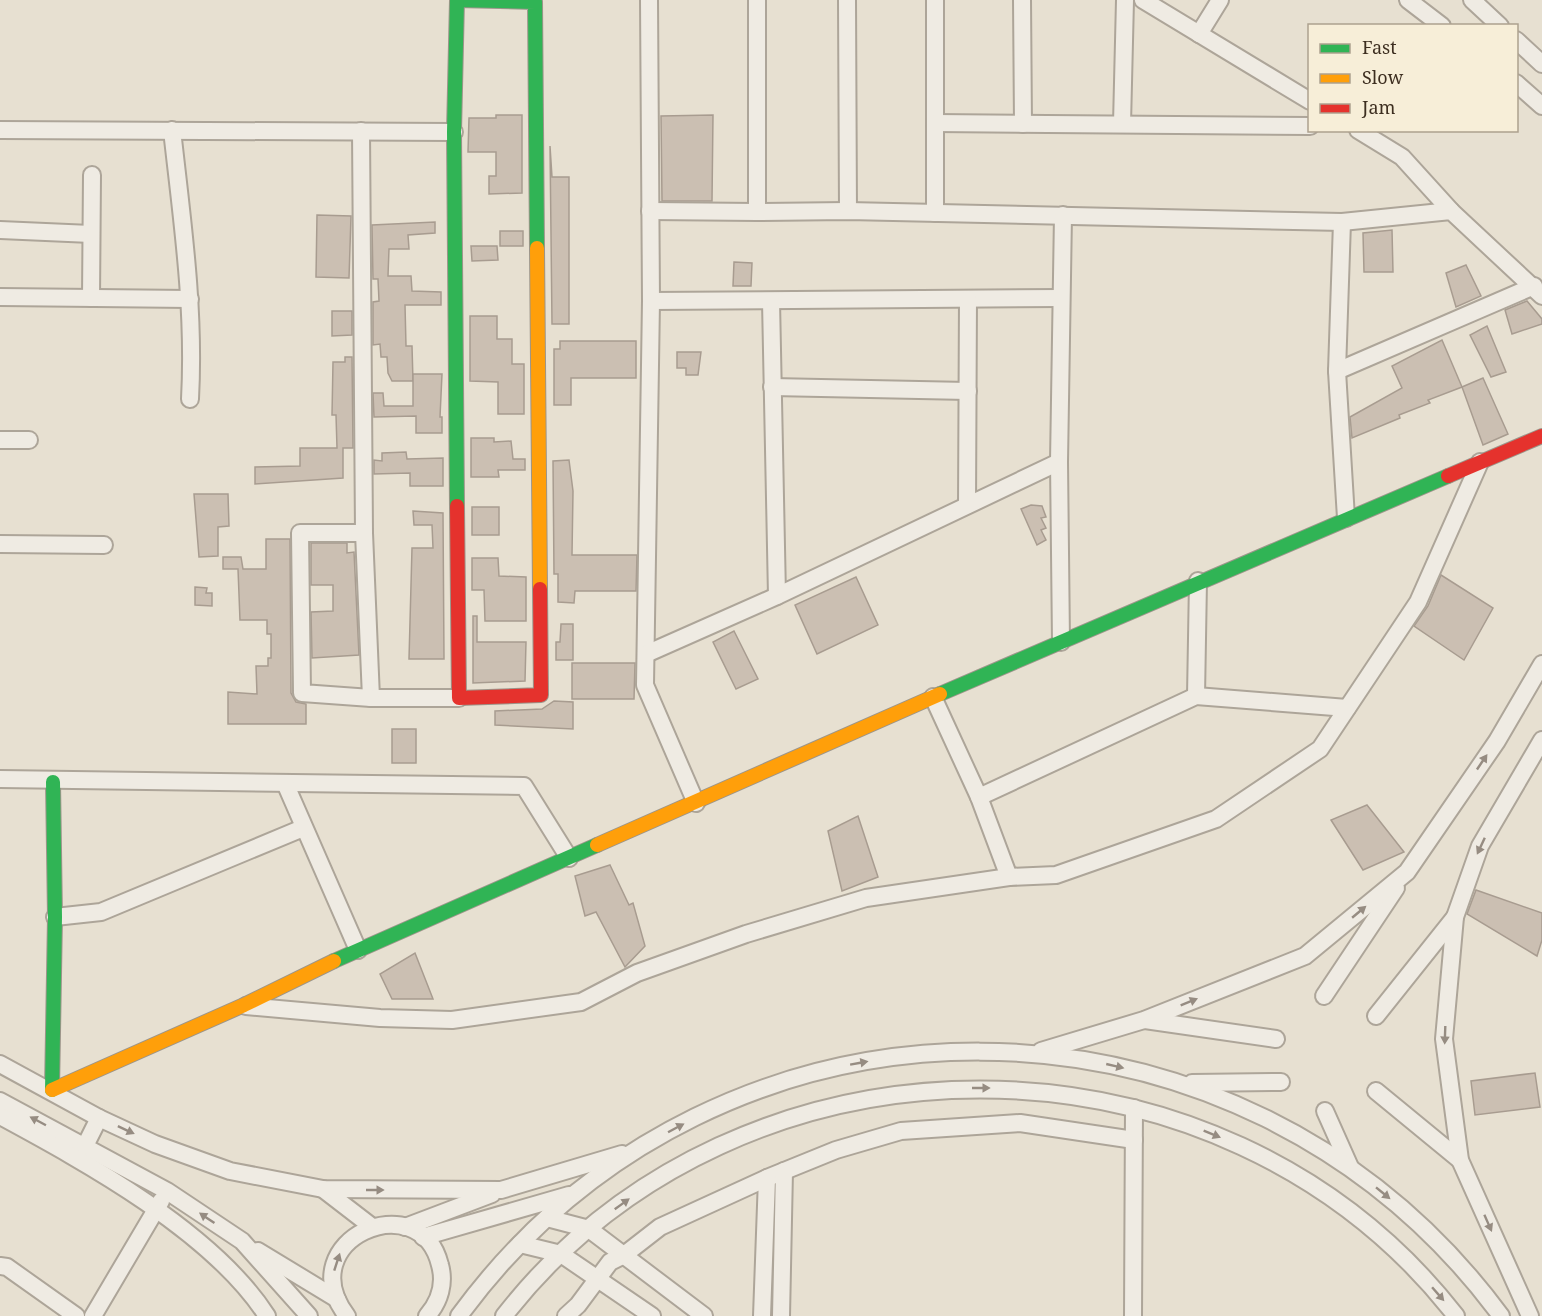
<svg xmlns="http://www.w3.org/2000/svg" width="1542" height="1316" font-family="'Noto Serif',serif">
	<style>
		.building { fill: #cbbfb2; stroke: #a89c90; stroke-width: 1.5 }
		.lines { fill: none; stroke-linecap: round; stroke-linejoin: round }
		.street-casing { stroke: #ada599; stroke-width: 20 }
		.fast-casing { stroke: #9c958a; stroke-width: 16 }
		.slow-casing { stroke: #9c958a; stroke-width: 16 }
		.jam-casing { stroke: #9c958a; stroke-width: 16 }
		.street { stroke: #efebe3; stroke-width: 16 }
		.fast { stroke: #30b455; stroke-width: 14 }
		.slow { stroke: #ff9f0a; stroke-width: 14 }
		.jam { stroke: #e5322d; stroke-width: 14 }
		.oneway { fill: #968c82 }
	</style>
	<rect width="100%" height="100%" fill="#e7e0d1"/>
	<g class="building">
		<polygon points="496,115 522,115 522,193 489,194 489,176 496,176 496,152 468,152 469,118 496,118"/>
		<polygon points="713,115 712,201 662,201 661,116"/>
		<polygon points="550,146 552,177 569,177 569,324 552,324"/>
		<polygon points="317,215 351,216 349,278 316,277"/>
		<polygon points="435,222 435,233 408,235 409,249 389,249 388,276 411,276 412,291 441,292 441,305 405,305 406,346 412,346 413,381 392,381 388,373 387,357 381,357 380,344 373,345 373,302 379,301 378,279 373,279 372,225"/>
		<polygon points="1392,230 1393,272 1364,272 1363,233"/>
		<rect x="500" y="231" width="23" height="15"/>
		<polygon points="471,246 497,246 498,260 472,261"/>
		<polygon points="734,262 752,263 751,286 733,286"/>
		<polygon points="1466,265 1481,296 1456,307 1446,273"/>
		<polygon points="1527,301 1542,319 1542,324 1512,334 1505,310"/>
		<polygon points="332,311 352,311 352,335 332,336"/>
		<polygon points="470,316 497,316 497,339 512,339 512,364 524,364 524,414 498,414 498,382 470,381"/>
		<polygon points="1487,326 1506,372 1491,377 1470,335"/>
		<polygon points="1442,340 1462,387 1428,400 1430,403 1399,415 1400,418 1352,438 1350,417 1402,388 1392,366"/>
		<polygon points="560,341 636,341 636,378 571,378 571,405 554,405 554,349 560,349"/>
		<polygon points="677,352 701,352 698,375 686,375 686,368 677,368"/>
		<polygon points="345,357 352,357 353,448 343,448 343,478 255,484 255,467 300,466 300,448 337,448 336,415 332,415 333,362 345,362"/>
		<polygon points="413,374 442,374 440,417 442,417 442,433 416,433 416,416 374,417 373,393 383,393 384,406 413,406"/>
		<polygon points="1483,378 1508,434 1483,445 1462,387"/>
		<polygon points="471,438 494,438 494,442 511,441 513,459 525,459 525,470 498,470 499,477 471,477"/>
		<polygon points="406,452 407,459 443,458 443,486 410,486 410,473 374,474 374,460 382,461 382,453"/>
		<polygon points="569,460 573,491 572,555 637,555 636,591 575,591 574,603 558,602 558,574 554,574 553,461"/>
		<polygon points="194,494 228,494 229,526 218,527 218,556 199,557"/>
		<polygon points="1031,505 1042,506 1046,517 1041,518 1046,528 1041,530 1046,540 1037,545 1021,509"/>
		<rect x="472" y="507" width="27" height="28"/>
		<polygon points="413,511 443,513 444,659 409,659 412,548 433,548 432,525 414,525"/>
		<polygon points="266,539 290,539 291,693 296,702 306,704 306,724 228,724 228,692 257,694 256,666 268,666 268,658 271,658 271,634 267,634 267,620 240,620 238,569 223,569 223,557 241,557 243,569 266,569"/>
		<polygon points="311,543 347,543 347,553 354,552 359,655 312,658 311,612 333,611 333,585 311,585"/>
		<polygon points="472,558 498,558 499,576 526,577 526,621 485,621 484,590 472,590"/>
		<polygon points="1441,575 1493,608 1464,660 1414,626 1428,606"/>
		<polygon points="856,577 878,625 817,654 795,605"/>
		<polygon points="195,587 207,588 206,593 212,593 212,606 195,605"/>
		<polygon points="473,616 477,616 477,642 526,642 525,681 473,683"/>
		<polygon points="561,624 573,624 573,660 556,660 556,642 560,642"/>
		<polygon points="734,631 758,679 736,689 713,642"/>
		<polygon points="572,663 635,663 634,699 572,699"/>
		<polygon points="554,701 573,702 573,729 495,725 495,711 542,709"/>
		<rect x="392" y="729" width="24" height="34"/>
		<polygon points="1367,805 1404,852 1363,870 1331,820"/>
		<polygon points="858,816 878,877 842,891 828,831"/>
		<polygon points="610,865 629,905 633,903 645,946 625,967 596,912 585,916 575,876"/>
		<polygon points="1476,890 1542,913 1542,940 1537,956 1467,914"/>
		<polygon points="415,953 433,999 392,999 380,974"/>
		<polygon points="1535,1073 1540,1107 1475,1115 1471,1081"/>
	</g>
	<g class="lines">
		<g class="street-casing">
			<g id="street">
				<polyline points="649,0 651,301 645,685 696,803"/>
				<polyline points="757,0 757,212 848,211 1342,222 1451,211 1542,296"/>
				<polyline points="847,0 848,211"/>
				<polyline points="935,0 935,213"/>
				<polyline points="1022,0 1023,124"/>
				<polyline points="1143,0 1310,101"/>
				<polyline points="1408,0 1442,26"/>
				<polyline points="1472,0 1500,26"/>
				<polyline points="1199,34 1220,0"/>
				<polyline points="1516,40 1542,64"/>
				<polyline points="1516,83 1542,106"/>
				<polyline points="935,123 1310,126"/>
				<polyline points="1122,124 1125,0"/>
				<polyline points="0,130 454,132"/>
				<path d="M 172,130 C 182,220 195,308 190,399"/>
				<polyline points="1358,130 1402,157 1451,211"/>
				<polyline points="361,131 364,533 371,698 459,698"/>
				<polyline points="650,211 757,212"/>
				<polyline points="1342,222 1337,371 1346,518"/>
				<polyline points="0,230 91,234"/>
				<polyline points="0,297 190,299"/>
				<polyline points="91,298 92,175"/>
				<polyline points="651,301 1061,298"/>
				<polyline points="771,301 777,596"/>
				<polyline points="1337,371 1534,286"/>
				<polyline points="772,387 968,391"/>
				<polyline points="0,440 29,440"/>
				<polyline points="967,505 968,299"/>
				<polyline points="364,533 300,533 302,693 371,698"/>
				<polyline points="0,544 104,545"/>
				<polyline points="1061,642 1059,462 1063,215"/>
				<polyline points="646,654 777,596 1059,462"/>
				<polyline points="1196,696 1198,581"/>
				<polyline points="933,697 979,797 1009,877"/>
				<polyline points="0,779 524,786 569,858"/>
				<polyline points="285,783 358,950"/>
				<polyline points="979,797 1196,696 1347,708"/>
				<polyline points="55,917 101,912 303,828"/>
				<polyline points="1324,996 1396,888"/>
				<polyline points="246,1006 380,1018 452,1020 581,1002 637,973 746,934 866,898 1009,877 1056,875 1216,819 1320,749 1418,602 1480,462"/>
				<polyline points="1376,1016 1455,917"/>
				<polyline points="1145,1020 1276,1039"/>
				<polyline points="1041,1051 1144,1020 1305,956 1407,872 1497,741 1542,664"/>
				<polyline points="0,1064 99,1118 155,1144 230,1171 323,1189 501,1190 622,1154"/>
				<polyline points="1192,1083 1281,1082"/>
				<polyline points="1376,1091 1460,1160"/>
				<polyline points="0,1101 167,1191 242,1241 309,1316"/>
				<polyline points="1325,1111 1350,1167"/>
				<path d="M 0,1116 C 87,1163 213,1232 267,1316"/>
				<polyline points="85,1146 99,1118"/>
				<polyline points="323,1189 371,1226"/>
				<polyline points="547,1218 589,1229 704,1316"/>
				<polyline points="405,1227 492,1194"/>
				<polyline points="423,1237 569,1195"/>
				<polyline points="520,1244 561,1254 652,1316"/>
				<polyline points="258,1251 337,1299"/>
				<polyline points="0,1266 7,1267 76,1316"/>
				<polyline points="93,1316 161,1201"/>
				<path d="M 347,1316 C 289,1240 420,1183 440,1265 C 445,1283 440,1301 427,1316"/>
				<path d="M 459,1316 C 718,962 1242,965 1501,1316"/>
				<path d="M 504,1316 C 739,1014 1221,1014 1456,1316"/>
				<polyline points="566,1316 578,1305 610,1262 624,1255 660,1227 767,1178 836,1150 901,1131 1020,1123 1134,1140"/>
				<polyline points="762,1316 767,1178"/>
				<polyline points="781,1316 784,1171"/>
				<polyline points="1133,1316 1134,1108"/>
				<polyline points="1530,1316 1460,1160 1444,1039 1455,917 1480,846 1542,740"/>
			</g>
		</g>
		<g class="fast-casing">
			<g id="fast">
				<polyline points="457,0 535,2 537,248"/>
				<polyline points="457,0 454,132 457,506"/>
				<polyline points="940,694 1448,476"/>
				<polyline points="334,961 597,845"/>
				<polyline points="52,1090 55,917 53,782"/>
			</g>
		</g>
		<g class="slow-casing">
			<g id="slow">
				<polyline points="537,248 540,589"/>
				<polyline points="597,845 940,694"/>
				<polyline points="52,1090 244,1005 334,961"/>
			</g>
		</g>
		<g class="jam-casing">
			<g id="jam">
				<polyline points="1448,476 1542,436"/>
				<polyline points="457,506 459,698 541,695 540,589"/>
			</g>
		</g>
		<use href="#street" class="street"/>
		<use href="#fast" class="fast"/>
		<use href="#slow" class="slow"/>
		<use href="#jam" class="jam"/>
	</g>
	<defs><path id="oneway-solid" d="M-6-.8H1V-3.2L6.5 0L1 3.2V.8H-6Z" transform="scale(1.5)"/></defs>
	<g class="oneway">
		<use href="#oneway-solid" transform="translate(1482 762) rotate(-56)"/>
		<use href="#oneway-solid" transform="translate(1481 846) rotate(115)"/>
		<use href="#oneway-solid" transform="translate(1359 912) rotate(-40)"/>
		<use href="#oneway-solid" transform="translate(1189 1002) rotate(-22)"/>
		<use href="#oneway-solid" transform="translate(1445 1035) rotate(92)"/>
		<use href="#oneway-solid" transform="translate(859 1063) rotate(-10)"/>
		<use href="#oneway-solid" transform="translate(1115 1066) rotate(13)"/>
		<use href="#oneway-solid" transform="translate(981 1088)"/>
		<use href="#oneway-solid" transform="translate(38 1121) rotate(-152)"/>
		<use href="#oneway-solid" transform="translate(676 1128) rotate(-28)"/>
		<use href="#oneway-solid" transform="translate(126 1130) rotate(25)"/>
		<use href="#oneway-solid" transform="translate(1212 1134) rotate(22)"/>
		<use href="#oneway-solid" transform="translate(375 1190)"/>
		<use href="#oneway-solid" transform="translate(1383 1193) rotate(39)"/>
		<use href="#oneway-solid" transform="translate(622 1204) rotate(-36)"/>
		<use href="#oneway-solid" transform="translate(207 1218) rotate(-146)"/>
		<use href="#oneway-solid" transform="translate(1488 1223) rotate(66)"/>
		<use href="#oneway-solid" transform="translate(337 1262) rotate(-72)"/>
		<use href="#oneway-solid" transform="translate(1438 1294) rotate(49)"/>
	</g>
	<rect x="1308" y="24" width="210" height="108" fill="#f7eed8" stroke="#ada18e" stroke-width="1.5"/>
	<rect x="1320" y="44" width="30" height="9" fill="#30b455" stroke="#ada18e" stroke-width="1.5"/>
	<text x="1362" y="54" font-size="18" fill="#3d2e20">Fast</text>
	<rect x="1320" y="74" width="30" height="9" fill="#ff9f0a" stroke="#ada18e" stroke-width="1.5"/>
	<text x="1362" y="84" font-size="18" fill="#3d2e20">Slow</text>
	<rect x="1320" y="104" width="30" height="9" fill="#e5322d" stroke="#ada18e" stroke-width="1.5"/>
	<text x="1362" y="114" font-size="18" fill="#3d2e20">Jam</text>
</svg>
